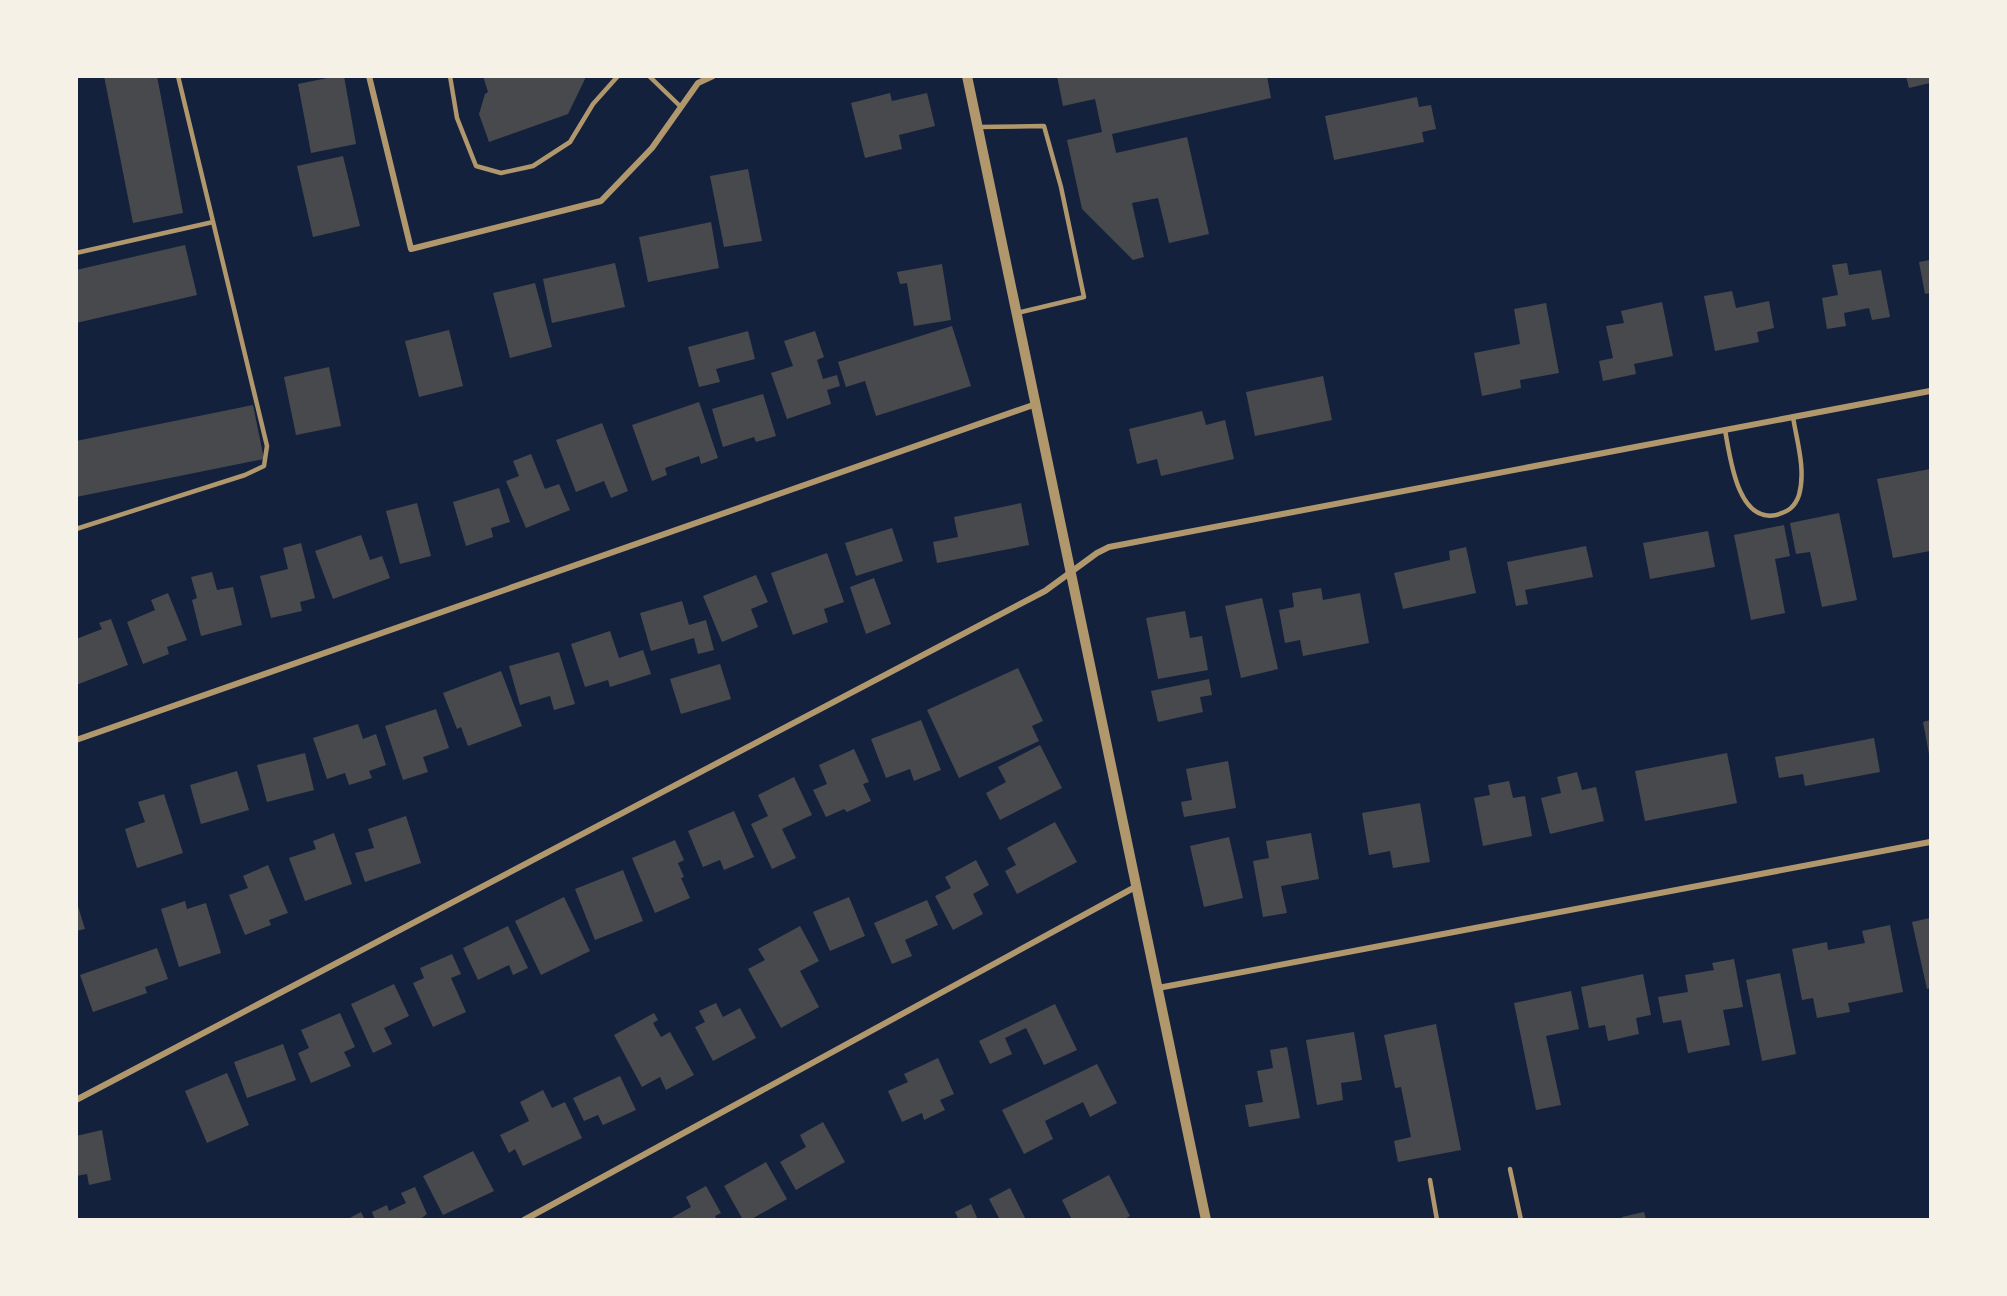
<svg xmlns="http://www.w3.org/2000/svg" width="2007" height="1296" font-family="'PT Sans',sans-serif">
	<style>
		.building { fill: #48494c }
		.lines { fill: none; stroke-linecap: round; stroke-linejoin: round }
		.service { stroke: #b1986c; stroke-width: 4.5 }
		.minor { stroke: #b1986c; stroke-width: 6 }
		.tertiary { stroke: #b1986c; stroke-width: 10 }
	</style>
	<rect width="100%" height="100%" fill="#14213d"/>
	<g class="building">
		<polygon points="104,76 157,76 183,213 133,223"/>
		<polygon points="337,76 344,76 356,144 311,153 298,84"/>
		<polygon points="483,76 584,76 585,79 568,114 489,142 479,114 485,94 488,92"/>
		<polygon points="1057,76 1267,76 1271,98 1112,134 1116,153 1187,137 1209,234 1169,243 1158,198 1132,203 1144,257 1133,260 1082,209 1067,140 1102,132 1095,99 1063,106"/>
		<polygon points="1906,76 1930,76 1930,83 1909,88"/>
		<polygon points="890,93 892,101 927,93 935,126 899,135 902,149 865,158 851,103"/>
		<polygon points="1417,97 1419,107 1431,105 1436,129 1422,132 1424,142 1334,160 1325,116"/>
		<polygon points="343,156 360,226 313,237 297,166"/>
		<polygon points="748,169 762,241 724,247 710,176"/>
		<polygon points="711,222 719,268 648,282 639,237"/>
		<polygon points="185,245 197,295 76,323 76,270"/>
		<polygon points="1930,260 1930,293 1925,294 1919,262"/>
		<polygon points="615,263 625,307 552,323 543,279"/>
		<polygon points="1847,263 1849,275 1881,270 1890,317 1872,320 1869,308 1844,313 1846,326 1827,329 1822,298 1838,295 1832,265"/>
		<polygon points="942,264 951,320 914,326 907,283 900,284 897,272"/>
		<polygon points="535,283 552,347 510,358 493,293"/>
		<polygon points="1732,291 1736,308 1769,301 1774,328 1757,332 1759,342 1715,351 1704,296"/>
		<polygon points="1662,302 1673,356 1634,364 1636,374 1603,381 1599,361 1613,358 1606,326 1624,323 1621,311"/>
		<polygon points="1546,303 1559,373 1520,380 1521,388 1482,396 1474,353 1520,344 1514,309"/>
		<polygon points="952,326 971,386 876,416 865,381 846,387 838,362"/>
		<polygon points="449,330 463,386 419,397 405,341"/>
		<polygon points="748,331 755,359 716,369 720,382 699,387 688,347"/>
		<polygon points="815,331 824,357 817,360 823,379 837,375 840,386 827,390 831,404 787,419 771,373 793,366 784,341"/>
		<polygon points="329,367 341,426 296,435 284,377"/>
		<polygon points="1323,376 1332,420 1255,436 1246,392"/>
		<polygon points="763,394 776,436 756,442 754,437 723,447 712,409"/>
		<polygon points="699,402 718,458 701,464 699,456 665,468 667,475 652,481 632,425"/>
		<polygon points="253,405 264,459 76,497 76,441"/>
		<polygon points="1202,411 1206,425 1225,420 1234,459 1161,476 1157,459 1137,464 1129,429"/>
		<polygon points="602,423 628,491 611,498 604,481 576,492 556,440"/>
		<polygon points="531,454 545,489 559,484 570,510 526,528 506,481 519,476 513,461"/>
		<polygon points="1930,469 1930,551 1893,558 1877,479"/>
		<polygon points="499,488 510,522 491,528 493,537 466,546 453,502"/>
		<polygon points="417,503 431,556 400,564 386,511"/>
		<polygon points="1021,503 1029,545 937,563 933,542 958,537 954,517"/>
		<polygon points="1839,513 1857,600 1822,607 1810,552 1796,554 1790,523"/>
		<polygon points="1784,525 1790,556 1775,559 1785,613 1751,620 1734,535"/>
		<polygon points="892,528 903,561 856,576 845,543"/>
		<polygon points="1708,531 1715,567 1650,579 1643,543"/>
		<polygon points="361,535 370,560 382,556 390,578 333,599 315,551"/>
		<polygon points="301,543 315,598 300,602 302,611 271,618 260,576 288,569 283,548"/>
		<polygon points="1586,546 1593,577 1525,590 1528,604 1516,606 1507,562"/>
		<polygon points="1466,547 1476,593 1403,609 1394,573 1450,560 1449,551"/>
		<polygon points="827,553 844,602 824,609 828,622 793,635 771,573"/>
		<polygon points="212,572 217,590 233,587 242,625 201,636 192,600 197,598 191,577"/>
		<polygon points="756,575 768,602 751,609 758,627 722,642 703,596"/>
		<polygon points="874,578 891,624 866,634 850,587"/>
		<polygon points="1321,588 1323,600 1360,593 1369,643 1303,656 1300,640 1285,643 1279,610 1294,607 1292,593"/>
		<polygon points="168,593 187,640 167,647 169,654 143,664 127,622 155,610 151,600"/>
		<polygon points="1262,598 1278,669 1241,678 1225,606"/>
		<polygon points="682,601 689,625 706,620 714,650 698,654 694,638 651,651 640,613"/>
		<polygon points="1185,611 1190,638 1202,636 1208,670 1158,679 1146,618"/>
		<polygon points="111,619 128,665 76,685 76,639 102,629 99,623"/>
		<polygon points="610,631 619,658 643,650 651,674 610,687 608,680 585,687 571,644"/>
		<polygon points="559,652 575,704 554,710 550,696 520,705 509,666"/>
		<polygon points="720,664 731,699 681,714 670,679"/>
		<polygon points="1018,668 1043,721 1032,726 1039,741 959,778 927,710"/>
		<polygon points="501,671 522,726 468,746 461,727 457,729 443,693"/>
		<polygon points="1209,679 1212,695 1200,697 1203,712 1158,722 1151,691"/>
		<polygon points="436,709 449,748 423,757 428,772 403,780 385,726"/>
		<polygon points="921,720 941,770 914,781 910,769 886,778 871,739"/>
		<polygon points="1930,720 1930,754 1929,754 1923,722"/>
		<polygon points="358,724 363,739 376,734 386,765 369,771 372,778 349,785 345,773 327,779 313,738"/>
		<polygon points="1874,738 1880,772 1805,786 1803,774 1779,778 1775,757"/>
		<polygon points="1040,745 1062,788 1000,820 986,793 1006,782 998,767"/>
		<polygon points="854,749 869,782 863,784 871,801 847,812 844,809 826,817 813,790 827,784 819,765"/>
		<polygon points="305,753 314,790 267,802 257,765"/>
		<polygon points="1727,753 1737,803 1645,821 1635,771"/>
		<polygon points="1228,761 1236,808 1184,817 1181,802 1192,800 1186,769"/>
		<polygon points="237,771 249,810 201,824 190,785"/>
		<polygon points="1577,772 1582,790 1596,787 1604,821 1550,834 1541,798 1561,793 1557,777"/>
		<polygon points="794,777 812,815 782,829 796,858 772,869 751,824 768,816 758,795"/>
		<polygon points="1509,781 1513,798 1525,796 1532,836 1483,846 1474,798 1490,795 1488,785"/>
		<polygon points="164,794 183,853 137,868 125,829 145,822 138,802"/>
		<polygon points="1420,803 1430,862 1393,868 1390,851 1369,855 1362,813"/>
		<polygon points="734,811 754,857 724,870 720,860 703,867 688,831"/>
		<polygon points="406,816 421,863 365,882 355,853 374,848 368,829"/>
		<polygon points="1055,822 1077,862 1017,894 1005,871 1016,865 1007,848"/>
		<polygon points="334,833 352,884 305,901 289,858 316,849 313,841"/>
		<polygon points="1311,833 1319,879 1281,886 1287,913 1263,917 1253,861 1269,858 1266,841"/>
		<polygon points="1229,837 1243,898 1204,907 1190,846"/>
		<polygon points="675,840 684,860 678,863 684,877 681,878 690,898 655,913 632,858"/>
		<polygon points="976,860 989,885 973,894 983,914 953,930 935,896 951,888 945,877"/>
		<polygon points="268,865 288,913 269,920 271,925 245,935 229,895 248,888 243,876"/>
		<polygon points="623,870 643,921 595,940 575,889"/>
		<polygon points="564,897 590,951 541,975 515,921"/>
		<polygon points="849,897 865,936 830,951 813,912"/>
		<polygon points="76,900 85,929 76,931"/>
		<polygon points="927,900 938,925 905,940 912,956 892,964 874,923"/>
		<polygon points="185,901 187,909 206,903 221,953 179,967 161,909"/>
		<polygon points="1930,918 1930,988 1927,989 1912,922"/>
		<polygon points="1890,925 1903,992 1848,1003 1850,1012 1817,1018 1813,998 1802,1000 1792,949 1827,942 1828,950 1865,943 1862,931"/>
		<polygon points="508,926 528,968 513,975 509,965 478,980 463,948"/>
		<polygon points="800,926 819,961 800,971 819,1007 781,1028 748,969 765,960 758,949"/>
		<polygon points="157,948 168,979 145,987 147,993 93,1012 80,975"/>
		<polygon points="452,954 461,974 451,978 466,1012 433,1027 413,983 424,978 420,968"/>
		<polygon points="1734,959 1743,1007 1723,1010 1730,1045 1688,1053 1681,1020 1663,1023 1658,997 1688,992 1685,975 1714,970 1712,963"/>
		<polygon points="1780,973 1796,1054 1762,1061 1746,980"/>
		<polygon points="1643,974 1651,1015 1636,1018 1639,1034 1608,1041 1605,1025 1589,1028 1581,987"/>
		<polygon points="394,984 409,1016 384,1028 392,1044 373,1053 351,1004"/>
		<polygon points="1571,991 1579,1029 1546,1036 1561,1105 1536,1110 1514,1003"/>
		<polygon points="716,1003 723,1017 740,1008 756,1038 713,1061 695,1027 705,1022 699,1011"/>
		<polygon points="1055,1004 1077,1050 1044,1065 1026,1028 1005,1038 1012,1054 990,1064 979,1041"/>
		<polygon points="340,1013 355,1047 344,1052 351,1066 311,1083 298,1053 309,1048 301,1030"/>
		<polygon points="654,1013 658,1020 653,1023 661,1037 670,1032 694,1075 666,1090 660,1077 642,1087 614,1035"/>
		<polygon points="1436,1024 1461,1150 1398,1162 1394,1141 1411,1137 1401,1087 1395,1088 1384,1035"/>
		<polygon points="1354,1032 1362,1080 1341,1083 1343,1100 1317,1105 1306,1040"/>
		<polygon points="283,1044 296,1080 247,1098 234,1062"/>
		<polygon points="1287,1047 1300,1118 1249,1127 1245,1105 1263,1102 1257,1071 1273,1068 1270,1050"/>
		<polygon points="938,1058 954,1094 940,1100 945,1110 924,1120 922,1113 902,1122 888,1091 908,1082 904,1074"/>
		<polygon points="1097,1064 1117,1103 1090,1117 1083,1102 1045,1121 1053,1139 1024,1154 1002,1110"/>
		<polygon points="227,1073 249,1125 207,1143 185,1091"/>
		<polygon points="620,1076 636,1110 603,1125 598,1115 584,1121 573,1098"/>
		<polygon points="543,1090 552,1108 565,1102 582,1138 523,1166 515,1149 509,1153 500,1135 529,1121 520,1102"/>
		<polygon points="823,1122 845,1162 796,1190 780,1162 806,1147 800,1135"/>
		<polygon points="102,1130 111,1180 89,1185 87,1174 76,1176 76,1136"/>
		<polygon points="473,1151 494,1191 443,1215 423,1176"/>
		<polygon points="766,1162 787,1199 750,1220 743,1220 724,1186"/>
		<polygon points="1109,1175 1130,1216 1123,1220 1072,1220 1062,1200"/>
		<polygon points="706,1186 721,1213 715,1216 717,1220 668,1220 691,1207 686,1197"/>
		<polygon points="415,1187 427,1214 419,1220 375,1220 372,1212 387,1205 389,1211 406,1203 401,1193"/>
		<polygon points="1010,1188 1026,1220 1000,1220 989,1199"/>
		<polygon points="971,1204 978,1220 959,1220 955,1212"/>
		<polygon points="361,1212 365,1220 346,1220"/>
		<polygon points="1644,1212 1646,1220 1623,1220 1622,1217"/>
	</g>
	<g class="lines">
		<g class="service">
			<polyline points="450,76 457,118 476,166 501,173 533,166 570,142 593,104 618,76"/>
			<polyline points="649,76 681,107"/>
			<polyline points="978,127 1044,126 1061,187 1084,297 1017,313"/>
			<polyline points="76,253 213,222"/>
			<path d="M 1725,430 C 1730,456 1737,523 1776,515 C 1788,512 1795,507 1799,495 C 1806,470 1797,442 1793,417"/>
			<polyline points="76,529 245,475 264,466 267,446 178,76"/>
			<polyline points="1510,1169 1521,1220"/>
			<polyline points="1430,1180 1437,1220"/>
		</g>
		<g class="minor">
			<polyline points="369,76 411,249 601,201 652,148 698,83 713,76"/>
			<polyline points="76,740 1036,404"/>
			<polyline points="1158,988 1930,842"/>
			<polyline points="76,1100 1045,591 1097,553 1109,547 1930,391"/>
			<polyline points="524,1220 1137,886"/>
		</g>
		<polyline class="tertiary" points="967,76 1206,1220"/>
	</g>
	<rect width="2007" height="1296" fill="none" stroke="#f6f1e7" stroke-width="156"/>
</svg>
